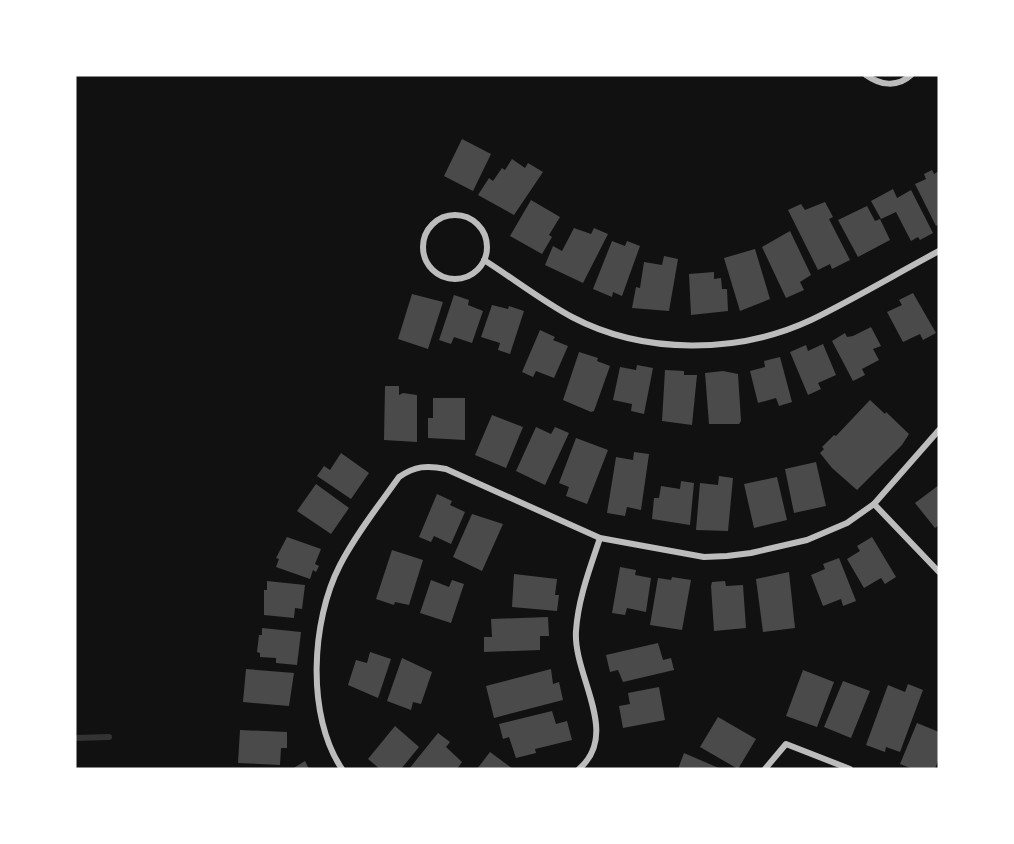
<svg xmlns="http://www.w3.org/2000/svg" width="1014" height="844" font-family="'DejaVu Sans',sans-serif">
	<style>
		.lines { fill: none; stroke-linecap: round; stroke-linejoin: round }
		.stream { stroke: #333; stroke-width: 6 }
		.building { fill: #4a4a4a }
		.minor { stroke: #bcbcbc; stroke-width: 6 }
	</style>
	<rect width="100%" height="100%" fill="#111"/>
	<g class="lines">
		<polyline class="stream" points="75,738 109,737"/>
	</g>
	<g class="building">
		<polygon points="462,139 491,154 473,191 444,176"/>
		<polygon points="512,159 525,168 528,163 543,172 514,215 478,195 489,178 493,181 502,168 505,170"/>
		<polygon points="932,170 934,174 939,171 939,224 936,226 915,184 926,179 924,174"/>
		<polygon points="893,189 897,198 911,190 933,233 920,240 918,237 911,241 896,212 881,219 871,201"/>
		<polygon points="531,200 560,217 549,235 552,237 542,254 510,236"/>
		<polygon points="825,202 833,217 829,219 850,260 832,269 830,264 818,270 788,210 801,204 805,210"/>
		<polygon points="867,206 875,221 880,219 890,240 858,257 838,220"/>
		<polygon points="574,228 591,234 594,228 608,234 583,283 545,265 553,246 562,251"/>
		<polygon points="790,231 811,275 800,282 804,290 786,298 762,247"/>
		<polygon points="612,241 625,246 627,241 640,246 622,296 613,292 612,297 593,289"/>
		<polygon points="755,249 770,299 740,311 724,258"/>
		<polygon points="664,256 678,259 669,311 632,308 636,287 640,288 644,262 662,265"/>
		<polygon points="714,272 714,279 721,278 722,289 727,289 728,311 691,315 689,274"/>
		<polygon points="913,293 936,333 923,340 920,334 903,342 887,312 902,305 899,300"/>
		<polygon points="412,294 443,302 428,349 398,339"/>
		<polygon points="454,295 469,300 468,305 483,311 472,343 454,337 451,344 439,340"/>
		<polygon points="492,305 508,309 509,306 524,311 510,354 498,350 500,343 481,337"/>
		<polygon points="871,327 881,346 873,349 879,360 862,369 865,375 853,381 832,341 845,333 847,337 853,336"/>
		<polygon points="540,330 555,337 553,340 568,346 554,378 536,371 533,377 522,372"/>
		<polygon points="823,344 836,375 818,383 821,389 808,395 790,352 806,345 808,351"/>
		<polygon points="579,352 598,358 597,361 610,366 594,411 591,412 563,400"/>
		<polygon points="780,357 792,402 779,406 776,398 758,403 750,371 765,367 764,361"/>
		<polygon points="637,365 653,368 644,414 631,411 632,404 613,400 620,367 636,370"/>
		<polygon points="665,370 684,371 684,375 697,375 692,425 662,421"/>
		<polygon points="723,371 738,374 741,421 739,424 709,424 705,373"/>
		<polygon points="385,386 399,386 399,395 403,393 417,395 417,442 384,440"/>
		<polygon points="433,398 465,398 465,440 428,438 428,418 433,418"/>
		<polygon points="870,400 885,414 886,412 909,434 902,445 857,490 832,468 820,453 824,449 822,447 834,435 836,436"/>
		<polygon points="492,415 523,427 506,468 475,455"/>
		<polygon points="536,427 551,434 555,427 569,433 545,485 516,471"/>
		<polygon points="576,438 608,450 587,504 566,496 569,487 559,483"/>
		<polygon points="634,452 649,454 641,510 627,507 625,516 607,513 616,457 633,460"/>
		<polygon points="341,453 369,473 351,499 317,476 324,466 330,470"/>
		<polygon points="816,462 826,506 794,513 785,469"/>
		<polygon points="719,476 733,478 728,531 696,530 700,483 718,485"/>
		<polygon points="777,477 787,520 754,528 744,484"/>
		<polygon points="681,481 694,483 690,525 652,519 654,498 659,498 661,486 680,489"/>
		<polygon points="316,484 349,508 331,534 297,511"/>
		<polygon points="939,485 939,525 935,528 915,503"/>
		<polygon points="437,494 452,501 450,505 465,512 451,544 434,536 431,542 419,537"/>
		<polygon points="472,514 503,524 482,571 453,557"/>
		<polygon points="287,537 321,549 315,564 319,566 316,572 313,570 310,579 276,567 279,559 276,558"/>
		<polygon points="872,537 896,577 885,584 881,578 864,588 847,559 860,551 857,546"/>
		<polygon points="392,550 423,560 409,605 395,602 394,605 376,599"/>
		<polygon points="839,558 856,601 843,606 841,599 823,606 811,575 825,569 823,564"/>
		<polygon points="620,567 636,570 635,575 651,578 646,612 627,608 625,615 612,613"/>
		<polygon points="789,572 795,628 763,632 756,579"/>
		<polygon points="514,574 557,579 555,595 559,595 557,611 512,607"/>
		<polygon points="672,577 691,580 682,630 650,625 658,578 671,580"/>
		<polygon points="431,580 449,587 452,580 464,584 451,623 420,613"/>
		<polygon points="267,581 305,585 302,609 295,608 294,618 264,615 264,590 267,590"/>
		<polygon points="725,581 726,586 743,585 746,628 714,631 711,586 712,582"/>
		<polygon points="548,617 549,636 540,636 540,650 484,652 484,637 492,637 491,619"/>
		<polygon points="262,628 301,632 297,665 276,663 276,658 260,657 260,653 257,652 259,635 262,635"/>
		<polygon points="658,643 663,660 671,658 674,670 623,682 618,670 610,672 606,655"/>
		<polygon points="370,652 391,659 378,698 348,685 356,660 367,663"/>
		<polygon points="402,658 432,672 421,704 413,702 411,710 387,701"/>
		<polygon points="246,669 294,673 289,706 243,702"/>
		<polygon points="551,669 553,684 559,682 563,700 494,718 486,686"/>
		<polygon points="803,670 834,682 817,727 786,716"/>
		<polygon points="843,681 870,691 851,738 824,727"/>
		<polygon points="908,684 923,690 900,752 886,747 885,752 866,745 888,685 905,692"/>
		<polygon points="659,687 665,720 623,728 619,706 630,704 628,693"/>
		<polygon points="552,711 556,724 567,721 572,740 535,749 536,753 516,758 509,737 503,739 499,724"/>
		<polygon points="718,717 756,739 738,769 700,747"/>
		<polygon points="917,723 939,732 939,758 935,769 913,769 900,764"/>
		<polygon points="395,726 419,747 401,769 380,769 368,759"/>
		<polygon points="240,730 287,732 287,748 281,748 280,765 238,763"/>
		<polygon points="438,733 450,742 446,747 462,762 457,769 409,769"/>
		<polygon points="490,752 513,769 477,769"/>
		<polygon points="684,753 721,769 678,769"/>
		<polygon points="305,761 309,769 292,769"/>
	</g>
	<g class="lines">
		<g class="minor">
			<path d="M 866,75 C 880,85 897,88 911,75"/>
			<circle cx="455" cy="247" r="32"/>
			<path d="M 484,260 C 514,279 542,301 572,317 C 644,355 738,354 811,320 C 854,299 896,274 939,251"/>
			<polyline points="874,504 939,572"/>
			<path d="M 342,769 C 306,716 311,621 340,565 C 356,534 379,505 399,477 C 415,466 427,465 446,469 L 600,538 L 704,557 L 727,556 L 751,553 L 807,540 L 847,523 L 874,504 L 939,430"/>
			<path d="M 579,769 C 621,733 573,676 576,631 C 578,599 590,568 600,538"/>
			<polyline points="765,769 786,744 850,769"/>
		</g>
	</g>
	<rect width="1014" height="844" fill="none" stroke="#ffffff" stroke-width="153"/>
</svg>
